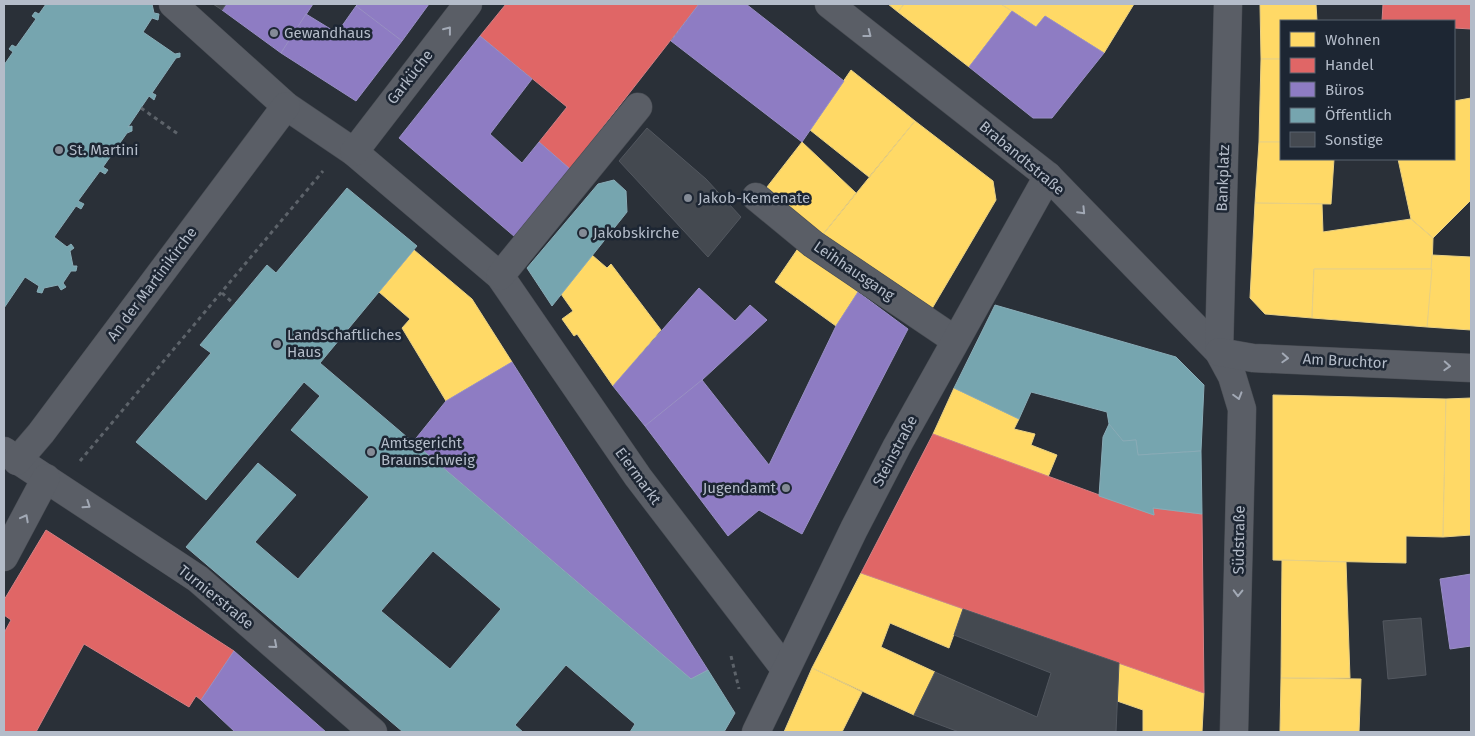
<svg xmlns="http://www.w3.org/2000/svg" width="1475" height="736" font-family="'Fira Sans',sans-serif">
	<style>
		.homes { fill: #ffd966; stroke: #e8d084 }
		.shops { fill: #e06666; stroke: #d38084 }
		.offices { fill: #8e7cc3; stroke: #998fc5 }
		.public { fill: #76a5af; stroke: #89acb7; fill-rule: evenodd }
		.building { fill: #444950; stroke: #52575f }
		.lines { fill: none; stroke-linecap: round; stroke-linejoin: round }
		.minor-casing { stroke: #484c53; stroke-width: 29 }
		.path { stroke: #5d636a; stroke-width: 3; stroke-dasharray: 4 4; stroke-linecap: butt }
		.minor { stroke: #5a5e66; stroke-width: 28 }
		.oneway { stroke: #a2a9b5 }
		.poi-dot { fill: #848b96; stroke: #1d2633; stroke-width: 2 }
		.labels { text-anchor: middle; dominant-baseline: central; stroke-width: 5; stroke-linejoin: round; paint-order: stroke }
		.poi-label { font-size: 15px; fill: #b4bcc9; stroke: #1d2633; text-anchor: start }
		.street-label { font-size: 15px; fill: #b4bcc9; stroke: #1d2633 }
	</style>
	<rect width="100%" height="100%" fill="#2a3038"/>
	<g class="homes">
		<polygon points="888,4 904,4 898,12"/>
		<polygon points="904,4 1001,4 1012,11 969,67 898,12"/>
		<polygon points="1001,4 1134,4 1104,53 1045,16 1036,27"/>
		<polygon points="1260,4 1316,4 1317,21 1281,21 1281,59 1261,59"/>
		<polygon points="1261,59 1281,59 1281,142 1259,142"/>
		<polygon points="851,70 915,121 869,177 810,130"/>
		<polygon points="1471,98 1471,200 1433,238 1411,219 1398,159 1454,159 1454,101"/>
		<polygon points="915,121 993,181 996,200 930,312 820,238"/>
		<polygon points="802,142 856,193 820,238 767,187"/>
		<polygon points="1259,142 1281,142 1281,159 1334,159 1331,204 1255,203"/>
		<polygon points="1255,203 1322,204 1323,232 1411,219 1433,238 1432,269 1314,269 1312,318 1265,314 1250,298"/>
		<polygon points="799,247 858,292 836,326 775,282"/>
		<polygon points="414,250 472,299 512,362 446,401 402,328 410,319 379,292"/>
		<polygon points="592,255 607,268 611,264 661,330 613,386 577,334 574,336 562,319 573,311 561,294"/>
		<polygon points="1432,255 1471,257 1471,330 1427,327"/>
		<polygon points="1314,269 1432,269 1427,327 1312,318"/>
		<polygon points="954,388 1019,419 1014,429 1035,434 1031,445 1057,455 1048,477 933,434"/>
		<polygon points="1273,395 1446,399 1443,537 1406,536 1406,563 1273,560"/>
		<polygon points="1471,398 1471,535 1443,537 1446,399"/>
		<polygon points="1282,560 1346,562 1350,678 1281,678"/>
		<polygon points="861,573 963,609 949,648 890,623 881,647 935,672 914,715 812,668"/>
		<polygon points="1119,663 1204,693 1202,732 1143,732 1143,710 1117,701"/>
		<polygon points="812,668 862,692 842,732 784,732"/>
		<polygon points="1281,678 1361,679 1359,732 1280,732"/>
	</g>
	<g class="shops">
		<polygon points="506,4 699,4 570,169 539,142 567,107 480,36"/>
		<polygon points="1383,4 1471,4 1471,29 1454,28 1454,21 1382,21"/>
		<polygon points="933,434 1154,515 1153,508 1202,514 1204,693 861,573"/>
		<polygon points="46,530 234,651 201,700 196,696 189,707 84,644 36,732 4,732 4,633 11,620 4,615 4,600"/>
	</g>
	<g class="offices">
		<polygon points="226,4 313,4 281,53 222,10"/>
		<polygon points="358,4 429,4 402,41 356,6"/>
		<polygon points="699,4 746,4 844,81 802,142 671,41"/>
		<polygon points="356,6 402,41 356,101 281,53 306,14 337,33"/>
		<polygon points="1012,11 1036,27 1045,16 1104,53 1052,118 1033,118 969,67"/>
		<polygon points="480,36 532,79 490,134 522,163 539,142 570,169 515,237 399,138"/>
		<polygon points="699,288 735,321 750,305 767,320 702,380 645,426 613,386"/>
		<polygon points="858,292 908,329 802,534 759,510 728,536 645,426 702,380 769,465 836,326"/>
		<polygon points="512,362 708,670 691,679 413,442 446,401"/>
		<polygon points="1471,574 1471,646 1450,649 1440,579"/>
		<polygon points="234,651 326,732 235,732 201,700"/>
	</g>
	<g class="public">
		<polygon points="46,4 152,4 154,13 159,14 158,20 152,18 143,32 175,54 180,53 180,57 176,58 152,93 156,95 154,100 149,96 128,127 132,126 132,131 127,133 103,167 108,170 105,174 100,171 78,201 84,204 81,209 76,206 54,237 67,247 71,244 74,248 70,251 73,266 77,266 76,271 71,271 63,283 66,287 61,290 58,285 44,288 42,293 37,292 39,286 25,277 4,308 4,65 13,52 9,49 12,45 16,47 36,19 32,16 35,12 39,14"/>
		<polygon points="614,180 626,191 627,212 552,306 527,268 598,184"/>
		<path d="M 347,188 L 417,246 L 320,363 L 691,679 L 708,670 L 735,713 L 724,732 L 630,732 L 635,724 L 566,665 L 515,725 L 523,732 L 403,732 L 186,547 L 258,463 L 296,495 L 255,542 L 298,579 L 369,497 L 291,430 L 320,396 L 304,382 L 206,500 L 136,442 L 211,353 L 200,345 L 267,265 L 276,273 ZM 433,551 L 501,609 L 450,669 L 381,611 Z"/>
		<polygon points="995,305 1176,357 1204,385 1201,451 1138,455 1136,440 1123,441 1109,424 1107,412 1031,392 1019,419 954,388"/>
		<polygon points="1109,424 1123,441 1136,440 1138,455 1201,451 1202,514 1153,508 1154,515 1099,496 1103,437"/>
	</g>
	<g class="building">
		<polygon points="213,4 226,4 222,10"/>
		<polygon points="647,128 706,179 741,217 708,257 619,161"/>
		<polygon points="963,609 1119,663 1116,732 959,732 914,715 935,672 1037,717 1051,673 954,635"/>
		<polygon points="1421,618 1426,675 1388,679 1383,621"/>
	</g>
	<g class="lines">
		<g class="minor-casing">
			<g id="minor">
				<polyline points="173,4 286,106 354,152 500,276 638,477 785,669"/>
				<polyline points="829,4 1048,176 1219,352 1232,376 1242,409 1234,732"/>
				<polyline points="354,152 468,4"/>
				<polyline points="756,197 813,244 955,340"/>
				<polyline points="500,276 638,107"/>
				<polyline points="1219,352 1228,4"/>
				<polyline points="1219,352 1253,358 1471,368"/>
				<polyline points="4,451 198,579 373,732"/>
				<polyline points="17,461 41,433 286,106"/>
				<polyline points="4,557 46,478"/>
				<polyline points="756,732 854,529 897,446 1048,176"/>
			</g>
		</g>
		<g class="path">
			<polyline points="141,108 178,134"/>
			<polyline points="222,293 234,304"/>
			<polyline points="80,461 323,171"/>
			<polyline points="731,656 739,689"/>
		</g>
		<use href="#minor" class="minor"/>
	</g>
	<defs><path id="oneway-chevron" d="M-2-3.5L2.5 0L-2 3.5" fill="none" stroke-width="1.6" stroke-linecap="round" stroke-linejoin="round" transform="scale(1.25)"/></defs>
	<g class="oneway">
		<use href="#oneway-chevron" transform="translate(448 30) rotate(-52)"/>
		<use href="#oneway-chevron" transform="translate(868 34) rotate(38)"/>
		<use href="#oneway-chevron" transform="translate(1082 211) rotate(46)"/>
		<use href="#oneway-chevron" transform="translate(1285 358) rotate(3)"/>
		<use href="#oneway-chevron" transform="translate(1447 366) rotate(3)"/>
		<use href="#oneway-chevron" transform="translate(1238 396) rotate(74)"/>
		<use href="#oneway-chevron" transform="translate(87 505) rotate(34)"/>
		<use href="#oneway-chevron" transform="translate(25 518) rotate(-62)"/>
		<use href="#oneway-chevron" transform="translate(1238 593) rotate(91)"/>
		<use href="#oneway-chevron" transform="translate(274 645) rotate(41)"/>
	</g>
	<g class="poi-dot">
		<circle cx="274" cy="33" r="5"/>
		<circle cx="59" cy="150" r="5"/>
		<circle cx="688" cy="198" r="5"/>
		<circle cx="583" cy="233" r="5"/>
		<circle cx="277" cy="344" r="5"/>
		<circle cx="371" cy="452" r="5"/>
		<circle cx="786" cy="488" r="5"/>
	</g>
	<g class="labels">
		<g class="poi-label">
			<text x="284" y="33">Gewandhaus</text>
			<text x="69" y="150">St. Martini</text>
			<text x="698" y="198">Jakob-Kemenate</text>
			<text x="593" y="233">Jakobskirche</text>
			<text x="287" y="335">Landschaftliches<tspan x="287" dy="17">Haus</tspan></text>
			<text x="381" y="443">Amtsgericht<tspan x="381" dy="17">Braunschweig</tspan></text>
			<text x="776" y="488" text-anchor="end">Jugendamt</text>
		</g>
		<g class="street-label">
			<text transform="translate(410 77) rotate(-52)">Garküche</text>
			<text transform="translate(1022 158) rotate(40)">Brabandtstraße</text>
			<text transform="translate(1223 178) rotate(-88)">Bankplatz</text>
			<text transform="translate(854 271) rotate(34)">Leihhausgang</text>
			<text transform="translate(152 284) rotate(-53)">An der Martinikirche</text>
			<text transform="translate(1345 361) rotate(3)">Am Bruchtor</text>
			<text transform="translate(895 451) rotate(-62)">Steinstraße</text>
			<text transform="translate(638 476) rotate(54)">Eiermarkt</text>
			<text transform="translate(1239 540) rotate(-89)">Südstraße</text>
			<text transform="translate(216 597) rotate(39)">Turnierstraße</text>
		</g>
	</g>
	<rect width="1475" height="736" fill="none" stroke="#b4bcc9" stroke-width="10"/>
	<rect x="1280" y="20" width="175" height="140" fill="#1d2633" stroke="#59626f"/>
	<rect x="1290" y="32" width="25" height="15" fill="#ffd966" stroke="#59626f"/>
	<text x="1325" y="45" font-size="15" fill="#b4bcc9">Wohnen</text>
	<rect x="1290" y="58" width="25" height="15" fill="#e06666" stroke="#59626f"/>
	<text x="1325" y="70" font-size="15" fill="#b4bcc9">Handel</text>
	<rect x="1290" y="82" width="25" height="15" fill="#8e7cc3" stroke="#59626f"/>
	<text x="1325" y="95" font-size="15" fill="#b4bcc9">Büros</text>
	<rect x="1290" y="108" width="25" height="15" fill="#76a5af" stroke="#59626f"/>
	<text x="1325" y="120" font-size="15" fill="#b4bcc9">Öffentlich</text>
	<rect x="1290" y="132" width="25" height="15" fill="#444950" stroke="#59626f"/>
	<text x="1325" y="145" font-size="15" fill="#b4bcc9">Sonstige</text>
</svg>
